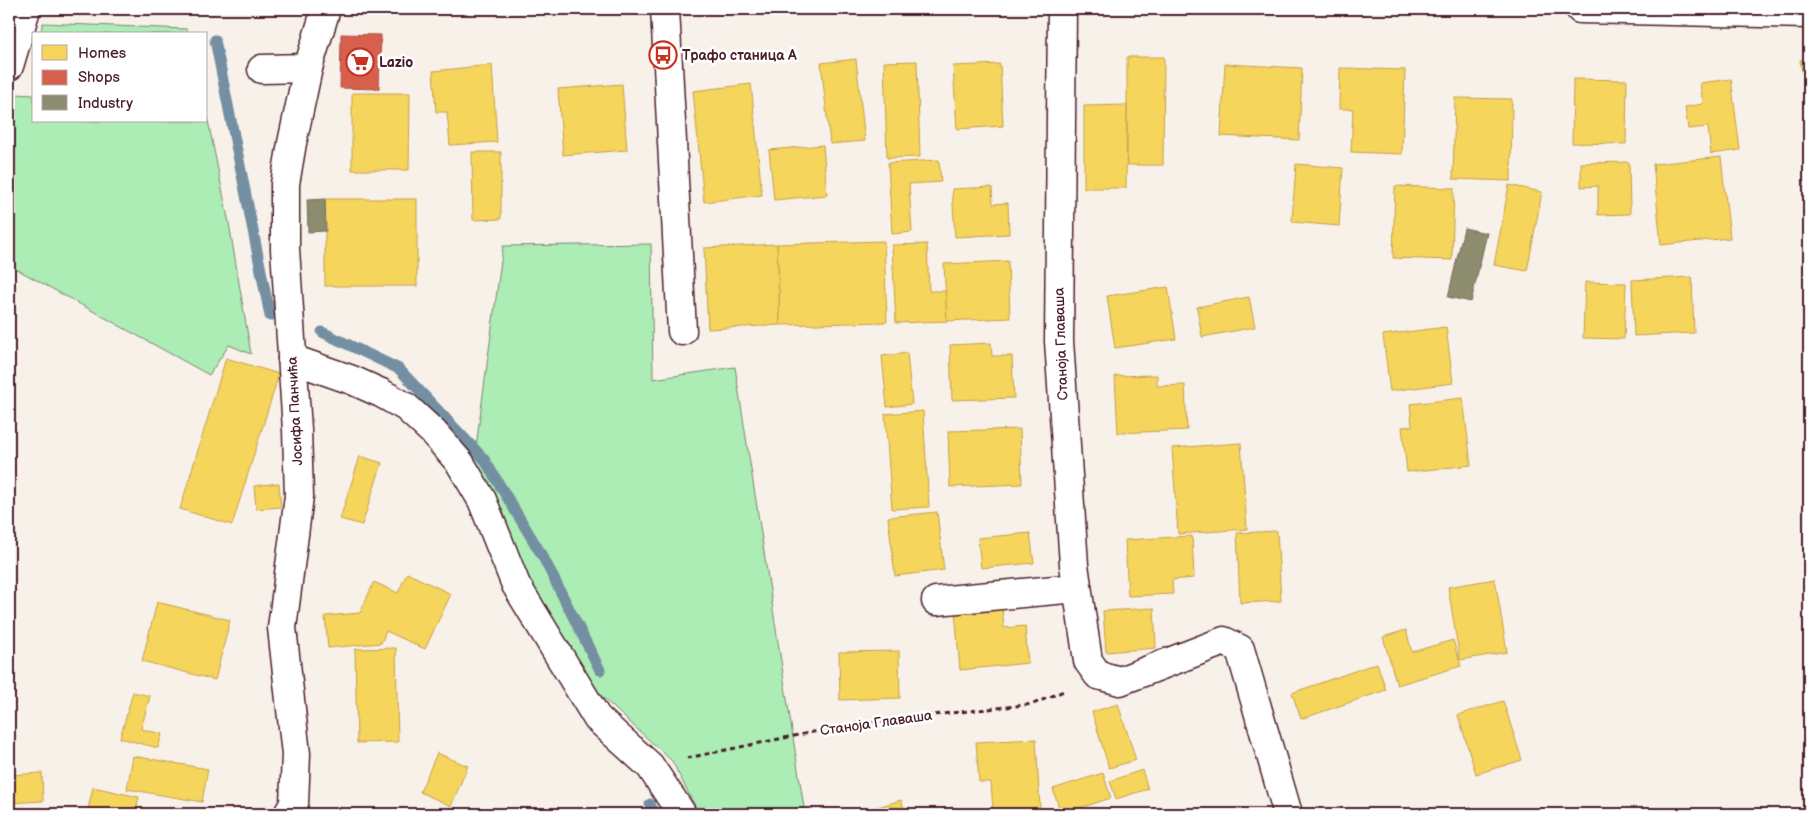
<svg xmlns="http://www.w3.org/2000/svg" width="1818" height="823" font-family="'Balsamiq Sans',sans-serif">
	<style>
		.green { fill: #acecb5; stroke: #7b8670 }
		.homes { fill: #f6d55c; stroke: #c29e4d }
		.shops { fill: #d6604d; stroke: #ac4c43 }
		.industry { fill: #8c8c6e; stroke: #786b5a }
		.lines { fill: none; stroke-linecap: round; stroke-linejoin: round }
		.stream { stroke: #748fa2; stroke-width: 11 }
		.minor-casing { stroke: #4a1f2b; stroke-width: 31 }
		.path { stroke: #4a1f2b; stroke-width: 3; stroke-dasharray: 5 4; stroke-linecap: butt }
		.minor { stroke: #fff; stroke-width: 28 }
		.labels { text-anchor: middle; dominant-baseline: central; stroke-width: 5; stroke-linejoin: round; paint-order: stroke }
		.poi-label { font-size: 14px; font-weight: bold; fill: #4a1f2b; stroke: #fff; text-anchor: start }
		.street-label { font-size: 14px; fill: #4a1f2b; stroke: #fff }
	</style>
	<rect width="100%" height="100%" fill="#f8f1e9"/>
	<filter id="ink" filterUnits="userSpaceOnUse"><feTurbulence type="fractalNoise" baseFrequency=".02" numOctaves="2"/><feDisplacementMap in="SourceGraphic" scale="10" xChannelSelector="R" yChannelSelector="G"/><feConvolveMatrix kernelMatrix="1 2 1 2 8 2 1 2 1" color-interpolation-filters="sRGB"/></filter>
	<g filter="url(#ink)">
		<g class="green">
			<polygon points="43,23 187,29 188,34 40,34"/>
			<polygon points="15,94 34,95 34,121 206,121 206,111 229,223 251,354 229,345 209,375 9,265 9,114"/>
			<polygon points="651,244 653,379 735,367 805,814 699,814 672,761 588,684 548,621 474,461 503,246"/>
		</g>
		<g class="homes">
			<polygon points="1127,57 1164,57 1163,165 1127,165"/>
			<polygon points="856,59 865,141 830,144 821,63"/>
			<polygon points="1809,59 1809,121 1800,60"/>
			<polygon points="917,61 920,157 887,158 884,62"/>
			<polygon points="1000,64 1003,126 957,129 953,66"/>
			<polygon points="1225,64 1302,68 1299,140 1221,136"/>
			<polygon points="492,65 497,142 450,145 447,112 436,112 433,71"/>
			<polygon points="1340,68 1405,70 1402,154 1351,152 1353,109 1339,109"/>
			<polygon points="1573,79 1627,80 1626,144 1572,143"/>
			<polygon points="1731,79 1740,150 1711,154 1708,127 1688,129 1685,107 1703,104 1700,83"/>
			<polygon points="622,84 627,150 563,155 558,89"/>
			<polygon points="751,84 762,195 704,202 693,91"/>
			<polygon points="352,93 410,93 409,170 352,170"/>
			<polygon points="1455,98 1512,99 1511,181 1453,179"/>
			<polygon points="1127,105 1126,188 1084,188 1084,106"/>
			<polygon points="823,145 827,195 774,200 769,150"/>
			<polygon points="472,152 501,152 501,219 473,220"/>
			<polygon points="1721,157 1730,238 1661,245 1653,164"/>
			<polygon points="939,160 941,182 909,184 912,232 892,234 888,163"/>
			<polygon points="1629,162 1630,214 1598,215 1598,186 1581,187 1581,163"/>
			<polygon points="1296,164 1343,168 1339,226 1292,222"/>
			<polygon points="1509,185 1542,192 1527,271 1494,265"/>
			<polygon points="1395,186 1454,188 1452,260 1393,258"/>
			<polygon points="992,187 993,204 1008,203 1009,234 955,237 952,189"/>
			<rect x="325" y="199" width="92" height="87"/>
			<polygon points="884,241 887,322 780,325 777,244"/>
			<polygon points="777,244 780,325 708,329 704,248"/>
			<polygon points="927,244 929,291 946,291 947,321 896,323 892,245"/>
			<polygon points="1008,261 1010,318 947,321 944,264"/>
			<polygon points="1692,277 1694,333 1634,336 1632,280"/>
			<polygon points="1585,282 1626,283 1624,339 1583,338"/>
			<polygon points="1168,287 1176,339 1115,348 1107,296"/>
			<polygon points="1249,297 1255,327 1202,337 1197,307"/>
			<polygon points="1446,327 1453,383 1390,391 1383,335"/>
			<polygon points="991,343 992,356 1012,356 1014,398 952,400 950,345"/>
			<polygon points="907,353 912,404 887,407 882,356"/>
			<polygon points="226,358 279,374 232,525 180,509"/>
			<polygon points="1157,375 1157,386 1185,385 1187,430 1118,433 1115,376"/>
			<polygon points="1463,398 1471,465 1407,472 1402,427 1412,426 1410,404"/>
			<polygon points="923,411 929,507 892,509 885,414"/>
			<polygon points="1020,429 1022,484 950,487 948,431"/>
			<polygon points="1241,443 1247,529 1178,534 1172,448"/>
			<polygon points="360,456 382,463 362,525 340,519"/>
			<polygon points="279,483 281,507 256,509 254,486"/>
			<polygon points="937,512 944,570 895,576 888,517"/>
			<polygon points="1277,531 1281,601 1240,603 1237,533"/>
			<polygon points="1030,533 1034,563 981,568 978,538"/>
			<polygon points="1192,536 1194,578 1172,580 1173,594 1128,596 1125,540"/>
			<polygon points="407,573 451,594 425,649 386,631 381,643 328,648 325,616 360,613 374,582 398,593"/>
			<polygon points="1495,579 1507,652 1460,660 1448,587"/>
			<polygon points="157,602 230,620 215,680 142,661"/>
			<polygon points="1002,607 1004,628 1025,626 1028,663 960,670 955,611"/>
			<polygon points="1154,608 1156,648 1106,652 1103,611"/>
			<polygon points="1406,630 1412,652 1453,640 1461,666 1397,685 1383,637"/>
			<polygon points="396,648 398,742 357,743 355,649"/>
			<polygon points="899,651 900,698 840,700 839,652"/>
			<polygon points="1377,663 1386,690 1301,719 1292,693"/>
			<polygon points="133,692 150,696 141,729 162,734 158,748 120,738"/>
			<polygon points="1503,701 1522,760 1476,774 1458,715"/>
			<polygon points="1118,704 1136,760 1109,768 1092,712"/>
			<polygon points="1036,739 1040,808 993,811 991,782 979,782 976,742"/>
			<polygon points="437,753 468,766 451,806 420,792"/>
			<polygon points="133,756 208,769 202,802 127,789"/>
			<polygon points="1142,770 1148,789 1116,799 1110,781"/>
			<polygon points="42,773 43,801 9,803 9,775"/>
			<polygon points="1103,773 1111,798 1061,814 1053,789"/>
			<polygon points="93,787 139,797 135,814 87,814"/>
			<polygon points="901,800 906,814 854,814"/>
			<polygon points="954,807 956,814 928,814"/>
		</g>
		<polygon class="shops" points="341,34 381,35 379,89 340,88"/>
		<g class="industry">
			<polygon points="325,199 326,231 308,232 307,200"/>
			<polygon points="1464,228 1487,233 1471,302 1448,297"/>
		</g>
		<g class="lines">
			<g class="stream">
				<polyline points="215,40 270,316"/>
				<polyline points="322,332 399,369 484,459 543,557 600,670"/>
				<polyline points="650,804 654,814"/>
			</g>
			<g class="minor-casing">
				<g id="minor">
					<polyline points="665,9 682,331"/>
					<polyline points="1062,9 1059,341 1074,565 1088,661 1098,675 1120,681 1224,641 1240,649 1288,814"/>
					<polyline points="1580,9 1809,14"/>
					<polyline points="9,66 26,9"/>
					<polyline points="262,69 308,68"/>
					<polyline points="292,359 352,380 381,393 406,407 433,432 460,463 482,500 516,585 597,718 650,766 682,814"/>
					<polyline points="936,601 1077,588"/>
					<polyline points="288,814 294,804 296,754 282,628 299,496 297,430 285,249 285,184 292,143 308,68 326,9"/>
				</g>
			</g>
			<polyline class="path" points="687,758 852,724 1033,704 1066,690"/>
			<use href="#minor" class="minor"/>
		</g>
	</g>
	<defs>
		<g id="bus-ring" transform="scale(1.4375)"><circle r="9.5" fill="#fff" stroke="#c8321e" stroke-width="1.5"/><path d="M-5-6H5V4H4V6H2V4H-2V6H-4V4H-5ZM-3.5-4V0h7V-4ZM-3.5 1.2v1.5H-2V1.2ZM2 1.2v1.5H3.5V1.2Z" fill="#c8321e"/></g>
		<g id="supermarket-ring" transform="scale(1.4375)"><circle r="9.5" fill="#fff" stroke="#c8321e" stroke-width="1.5"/><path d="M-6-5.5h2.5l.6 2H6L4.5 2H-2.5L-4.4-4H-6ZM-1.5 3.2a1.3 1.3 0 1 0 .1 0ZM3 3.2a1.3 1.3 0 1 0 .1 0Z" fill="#c8321e"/></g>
	</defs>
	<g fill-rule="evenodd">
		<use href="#bus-ring" x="663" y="55"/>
		<use href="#supermarket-ring" x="360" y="62"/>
	</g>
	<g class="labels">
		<g class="poi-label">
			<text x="682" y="55">Трафо станица А</text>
			<text x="379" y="62">Lazio</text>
		</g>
		<g class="street-label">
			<text transform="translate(1061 344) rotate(-92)">Станоја Главаша</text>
			<text transform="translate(295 411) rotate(-93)">Јосифа Панчића</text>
			<text transform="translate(876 723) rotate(-8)">Станоја Главаша</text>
		</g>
	</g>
	<rect width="1818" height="823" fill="none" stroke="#fff" stroke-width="30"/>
	<rect x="15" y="15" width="1788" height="793" fill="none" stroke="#4a1f2b" stroke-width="2" filter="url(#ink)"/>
	<rect x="32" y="32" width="175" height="90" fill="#ffffff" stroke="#b7a5aa"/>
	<rect x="42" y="45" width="25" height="15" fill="#f6d55c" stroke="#b7a5aa"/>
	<text x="78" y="58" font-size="15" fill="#4a1f2b">Homes</text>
	<rect x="42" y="70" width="25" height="15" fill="#d6604d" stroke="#b7a5aa"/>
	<text x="78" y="82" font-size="15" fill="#4a1f2b">Shops</text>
	<rect x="42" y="95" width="25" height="15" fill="#8c8c6e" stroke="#b7a5aa"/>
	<text x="78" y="108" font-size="15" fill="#4a1f2b">Industry</text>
</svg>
